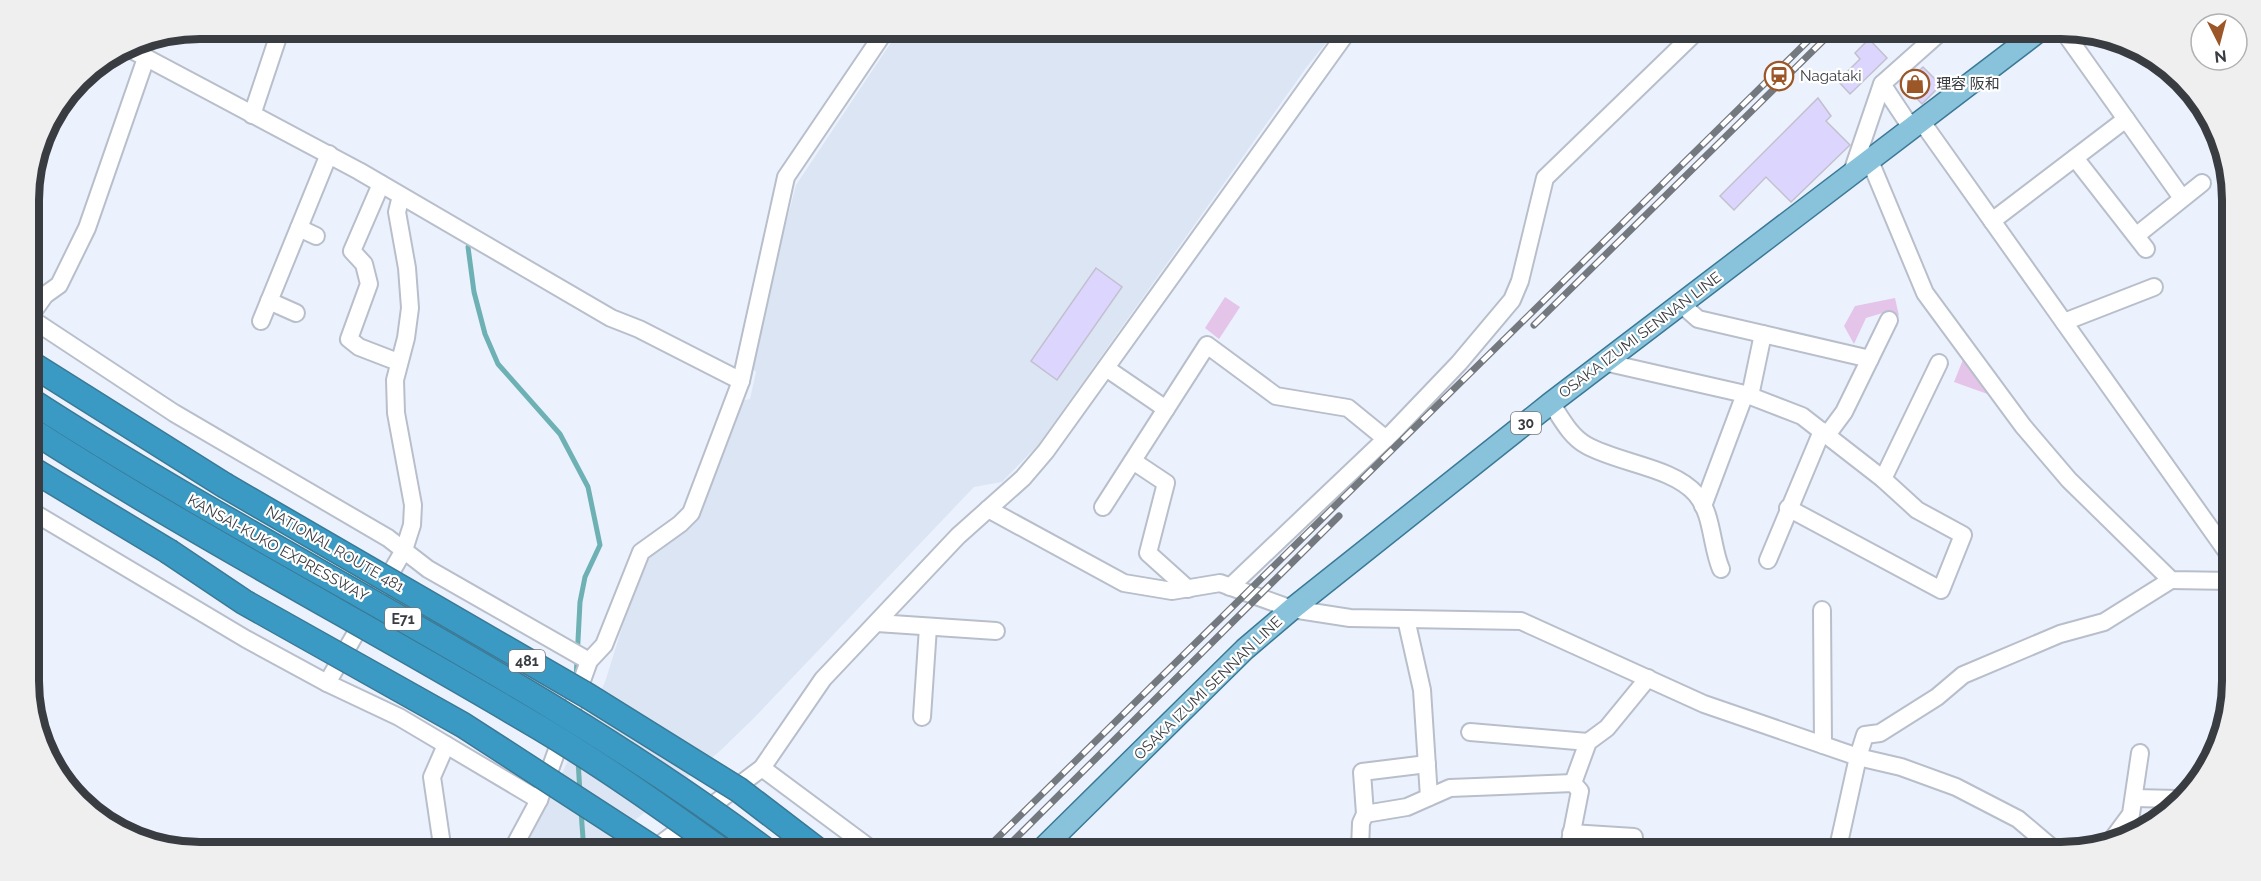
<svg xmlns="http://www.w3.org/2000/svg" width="2261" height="881" font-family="Raleway,'Noto Sans JP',sans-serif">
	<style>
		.built { fill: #dbe5f4 }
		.green { fill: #e4c5e9 }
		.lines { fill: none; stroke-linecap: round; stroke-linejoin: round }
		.stream { stroke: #6db1b4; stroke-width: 5 }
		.building { fill: #dcd6ff; stroke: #c2c0ce; stroke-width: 1.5 }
		.minor-casing { stroke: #b8bfcb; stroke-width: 20 }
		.major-casing { stroke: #3a7996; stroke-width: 24 }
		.highway-casing { stroke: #3a7996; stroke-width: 27 }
		.minor { stroke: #fff; stroke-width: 16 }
		.major { stroke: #89c2db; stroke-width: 21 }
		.highway { stroke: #3a9ac3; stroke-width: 24 }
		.rail-casing { stroke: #74787f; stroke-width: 7 }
		.rail { stroke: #fff; stroke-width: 4.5; stroke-dasharray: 14; stroke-linecap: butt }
		.highway-bridge-casing { stroke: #3a7996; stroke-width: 27; stroke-linecap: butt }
		.highway-bridge { stroke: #3a9ac3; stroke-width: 24 }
		.labels { text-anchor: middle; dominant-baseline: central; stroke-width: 4.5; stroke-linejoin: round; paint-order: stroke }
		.shield { fill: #fff; stroke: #74767a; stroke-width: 1.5 }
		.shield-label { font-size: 14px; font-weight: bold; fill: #393c41 }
		.poi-label { font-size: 15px; fill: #393c41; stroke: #fff; text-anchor: start }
		.street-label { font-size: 15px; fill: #393c41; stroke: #fff }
		.rim { fill: none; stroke: #393c41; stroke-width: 8 }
	</style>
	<rect width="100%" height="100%" fill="#ecf2fd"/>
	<polygon class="built" points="900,29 1337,29 1306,68 1038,445 1002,482 974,487 754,718 720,751 596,852 519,852 548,803 605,682 644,557 697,520 741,401 750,399 756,372 749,365 796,185"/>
	<g class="green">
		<polygon points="1225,297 1240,307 1219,339 1205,328"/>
		<polygon points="1895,298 1899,316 1889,311 1866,318 1854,344 1844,326 1855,306"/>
		<polygon points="1964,357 1993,396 1954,382"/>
	</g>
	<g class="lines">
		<g class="stream">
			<polyline points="468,247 474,292 485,334 498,364 560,434 588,487 600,545 585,577 580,602 576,679"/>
			<polyline points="578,760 580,793"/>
			<polyline points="581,811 584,852"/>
		</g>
	</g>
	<g class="building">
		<polygon points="1869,39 1887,58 1850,94 1838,81 1860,59 1855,53"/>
		<polygon points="1923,67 1941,85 1922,104 1904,85"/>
		<polygon points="1818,98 1831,116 1826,121 1850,145 1791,202 1766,177 1734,210 1720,196"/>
		<polygon points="1096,268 1122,287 1057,380 1031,361"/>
	</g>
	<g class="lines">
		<g class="minor-casing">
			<g id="minor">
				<polyline points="2062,29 2182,198"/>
				<polyline points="126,47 359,171 611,318 639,329 741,381"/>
				<polyline points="252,115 281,28"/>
				<polyline points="1922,122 2232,559"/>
				<polyline points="1912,129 1882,84 1945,28"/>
				<polyline points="2075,158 2146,249"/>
				<polyline points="1870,161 1925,293 2023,426 2069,480 2171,580 2232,581"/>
				<polyline points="1851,175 1882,84"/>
				<polyline points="381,184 352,251 364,264 369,284 349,339 359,347 398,362"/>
				<polyline points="1992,221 2126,119"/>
				<polyline points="299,228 316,236"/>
				<polyline points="2137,235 2202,183"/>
				<polyline points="269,301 296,313"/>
				<polyline points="1681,304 1698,319 1870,359"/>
				<polyline points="30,316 45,295 59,285 87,228 146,58"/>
				<polyline points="30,318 174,413 388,538 428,569 589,661"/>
				<polyline points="261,321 329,154"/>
				<polyline points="2064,322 2154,287"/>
				<polyline points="1604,362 1745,394 1802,416 1883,479 1917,510 1963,535 1941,590 1788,508"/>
				<polyline points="1106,368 1166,409"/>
				<polyline points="1750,396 1763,334"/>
				<path d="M 1551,403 C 1561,418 1570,436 1586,445 C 1617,463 1673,467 1696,494 C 1713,514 1711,546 1721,569"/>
				<polyline points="1827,435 1844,412 1889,320"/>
				<polyline points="1133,461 1166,483 1148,553 1188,589"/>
				<polyline points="1883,479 1939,363"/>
				<polyline points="1703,506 1745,394"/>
				<polyline points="1103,507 1207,345 1276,396 1348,408 1386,439"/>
				<polyline points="988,509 1124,583 1172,591 1220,583 1292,609 1350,618 1521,621 1704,704 1858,757 1901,767 1956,787 2018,819 2057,852"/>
				<polyline points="31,511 246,639 327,683 399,717 539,800"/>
				<polyline points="1768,560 1822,431"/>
				<polyline points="1230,587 1393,432 1459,363 1512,300 1520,281 1545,178 1700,28"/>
				<polyline points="1822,610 1823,745"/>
				<polyline points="1406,619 1422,690 1429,797"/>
				<polyline points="877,623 996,631"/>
				<polyline points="327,683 404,550 412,525 413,505 396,413 395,380 406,338 410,308 407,268 397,212 401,196"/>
				<polyline points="922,717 928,627"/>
				<polyline points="1470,732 1588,742"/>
				<polyline points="762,768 875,852"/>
				<polyline points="1573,783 1588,742 1607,728 1648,678"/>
				<polyline points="2134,798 2178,799"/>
				<polyline points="1365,814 1407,807 1450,788 1573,783 1580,791 1568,852"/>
				<polyline points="1571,833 1634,837"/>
				<polyline points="2114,837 2131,814 2140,753"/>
				<polyline points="443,852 432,777 446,745"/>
				<polyline points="511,852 539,800 589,661 604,645 641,552 680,524 691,513 741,381 786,177 887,28"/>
				<polyline points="650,852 762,768 823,679 958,536 1023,478 1046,451 1350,28"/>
				<polyline points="1353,852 1360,849 1361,823 1365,814 1362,772 1427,764"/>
				<polyline points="1837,852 1858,757 1865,735 1880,733 1937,697 1963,675 2060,634 2104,622 2171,580"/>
			</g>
		</g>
		<g class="major-casing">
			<polyline id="major" points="1039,852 1245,649 1292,609 1551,403 2043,28"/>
		</g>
		<g class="highway-casing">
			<g id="highway">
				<polyline points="30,363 224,485"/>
				<polyline points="30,468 168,551"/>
			</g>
		</g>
		<use href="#minor" class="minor"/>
		<use href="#major" class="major"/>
		<use href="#highway" class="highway"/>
		<g class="rail-casing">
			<g id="rail">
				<polyline points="1534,325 1836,28"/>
				<polyline points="983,852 1821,28"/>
				<polyline points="1002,852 1339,516"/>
			</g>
		</g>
		<use href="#rail" class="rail"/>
		<g class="highway-bridge-casing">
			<g id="highway-bridge">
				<path d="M 30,400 C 272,557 537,678 768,852"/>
				<path d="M 30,429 C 196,536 371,627 540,728 C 604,766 664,809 724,852"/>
				<polyline points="224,485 588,696 739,790 820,852"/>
				<polyline points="168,551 244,602 463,725 659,852"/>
			</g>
		</g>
		<use href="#highway-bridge" class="highway-bridge"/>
	</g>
	<defs>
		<g id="station-ring" transform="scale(1.5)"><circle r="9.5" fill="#fff" stroke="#9b5727" stroke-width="1.5"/><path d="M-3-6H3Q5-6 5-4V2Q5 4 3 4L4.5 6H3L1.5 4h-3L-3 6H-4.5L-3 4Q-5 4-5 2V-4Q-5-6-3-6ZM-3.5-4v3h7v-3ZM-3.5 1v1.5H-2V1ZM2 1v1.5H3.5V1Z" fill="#9b5727"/></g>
		<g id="shop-ring" transform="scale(1.5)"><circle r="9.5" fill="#fff" stroke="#9b5727" stroke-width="1.5"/><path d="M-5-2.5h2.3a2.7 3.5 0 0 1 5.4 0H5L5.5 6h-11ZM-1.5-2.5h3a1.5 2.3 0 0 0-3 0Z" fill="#9b5727"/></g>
	</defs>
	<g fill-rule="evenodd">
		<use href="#station-ring" x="1779" y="76"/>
		<use href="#shop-ring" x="1915" y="84"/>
	</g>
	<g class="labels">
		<g class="shield">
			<rect x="1511" y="412" width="30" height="22" rx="4.5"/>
			<rect x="385" y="608" width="36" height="22" rx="4.5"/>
			<rect x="509" y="650" width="36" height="22" rx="4.5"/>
		</g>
		<g class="shield-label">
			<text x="1526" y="423">30</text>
			<text x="403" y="619">E71</text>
			<text x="527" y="661">481</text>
		</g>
		<g class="poi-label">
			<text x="1800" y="76">Nagataki</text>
			<text x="1936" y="84">理容 阪和</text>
		</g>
		<g class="street-label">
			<text transform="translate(1640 335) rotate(-37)">OSAKA IZUMI SENNAN LINE</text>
			<text transform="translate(278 548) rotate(29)">KANSAI-KUKO EXPRESSWAY</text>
			<text transform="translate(335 549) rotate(30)">NATIONAL ROUTE 481</text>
			<text transform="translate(1208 688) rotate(-44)">OSAKA IZUMI SENNAN LINE</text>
		</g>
	</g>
	<path d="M0 0H2261V881H0ZM200 39H2061A161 161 0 0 1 2222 200V681A161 161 0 0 1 2061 842H200A161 161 0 0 1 39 681V200A161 161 0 0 1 200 39Z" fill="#efeff0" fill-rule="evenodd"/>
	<path class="rim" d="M200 39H2061A161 161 0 0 1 2222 200V681A161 161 0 0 1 2061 842H200A161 161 0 0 1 39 681V200A161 161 0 0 1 200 39Z"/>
	<g transform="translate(2219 42) rotate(174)"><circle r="28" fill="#ffffff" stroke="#b0b1b3" stroke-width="1.5"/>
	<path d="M0-4.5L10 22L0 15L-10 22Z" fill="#9b5727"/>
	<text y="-9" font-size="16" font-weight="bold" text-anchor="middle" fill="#393c41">N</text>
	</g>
</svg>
